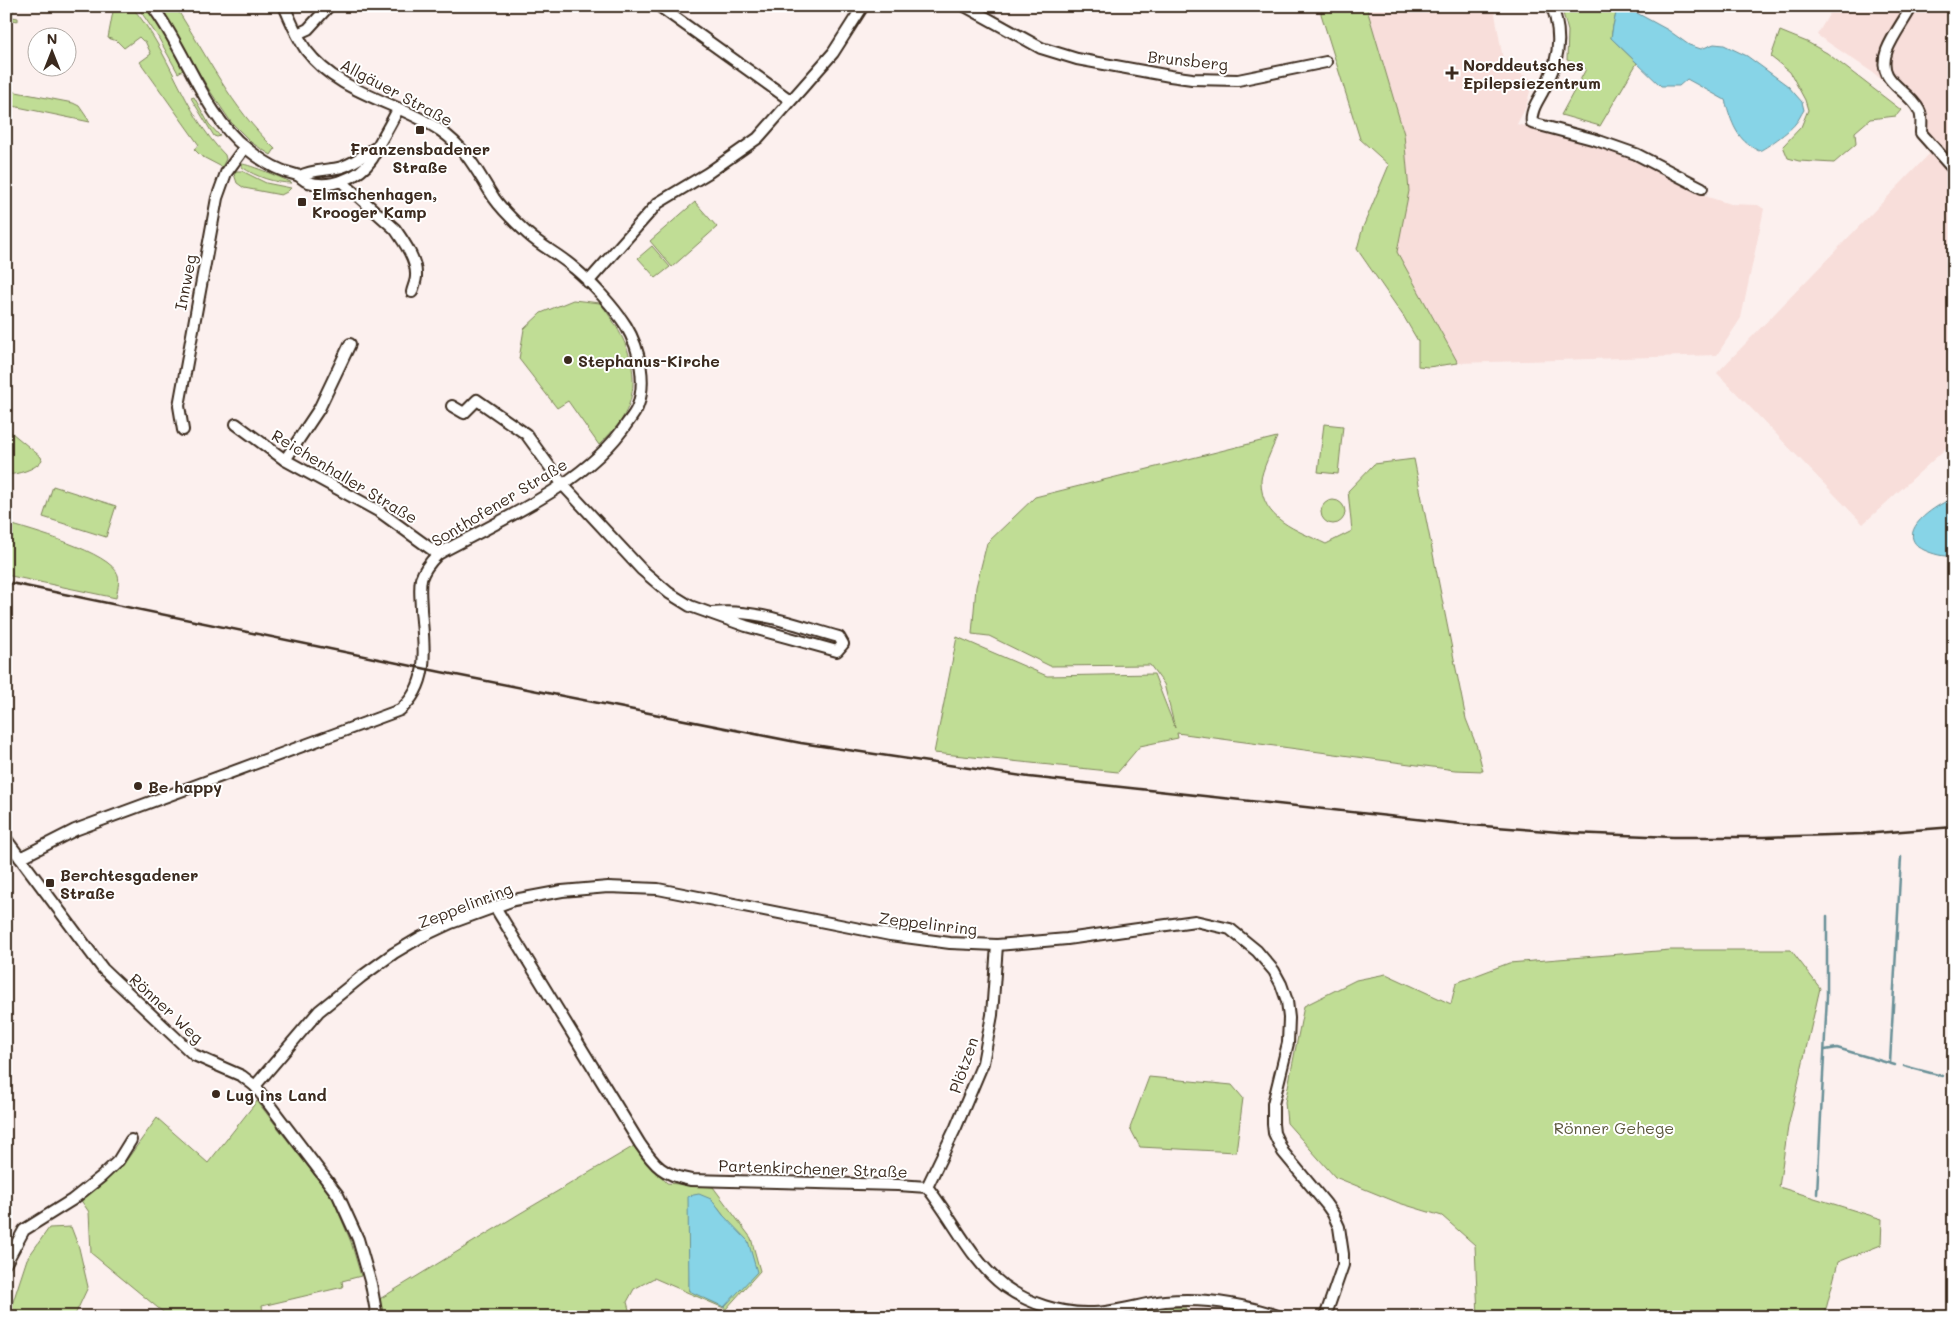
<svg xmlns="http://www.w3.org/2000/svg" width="1960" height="1323" font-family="Mali,sans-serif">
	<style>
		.built { fill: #f8deda }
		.green { fill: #c0dd95; stroke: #7e845a; fill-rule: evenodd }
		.water { fill: #87d4e7; stroke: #699097 }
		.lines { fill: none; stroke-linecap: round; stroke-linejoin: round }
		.stream { stroke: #699097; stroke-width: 2.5 }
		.street-casing { stroke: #3b2a1e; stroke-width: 14 }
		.street { stroke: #fff; stroke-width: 10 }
		.rail { stroke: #3b2a1e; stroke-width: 2.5 }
		.poi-dot { fill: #3b2a1e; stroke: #fff; stroke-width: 2 }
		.labels { text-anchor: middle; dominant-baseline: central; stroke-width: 4; stroke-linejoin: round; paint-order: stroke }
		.street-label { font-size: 16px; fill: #3b2a1e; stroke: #fff }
		.poi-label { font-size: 16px; font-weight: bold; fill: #3b2a1e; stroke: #fff; text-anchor: start }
		.park-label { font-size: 16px; fill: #5c573c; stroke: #fff }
	</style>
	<rect width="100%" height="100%" fill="#fcf0ee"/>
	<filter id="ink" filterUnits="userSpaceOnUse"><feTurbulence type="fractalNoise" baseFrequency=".02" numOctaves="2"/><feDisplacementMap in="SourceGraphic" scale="10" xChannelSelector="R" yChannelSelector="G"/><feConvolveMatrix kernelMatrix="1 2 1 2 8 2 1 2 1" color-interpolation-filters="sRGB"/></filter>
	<g filter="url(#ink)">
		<g class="built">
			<polygon points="1374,6 1494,8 1504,65 1533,80 1526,107 1517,124 1606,147 1646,165 1708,197 1730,204 1758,205 1764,209 1741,318 1717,355 1458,363 1397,252 1409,191 1404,134 1367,8"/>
			<polygon points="1834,6 1954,6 1954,441 1863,524 1717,373 1937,146 1913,109 1875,74 1817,35"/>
		</g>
		<g class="green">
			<polygon points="6,6 14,6 12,17 18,18 18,21 6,19"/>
			<path d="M 114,6 L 131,6 C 170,50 183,113 225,155 L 226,159 L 222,167 L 201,156 L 194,149 L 199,145 L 140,62 L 151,54 L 145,41 L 143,41 L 139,37 L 124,48 L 117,41 L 108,38 Z"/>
			<path d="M 137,6 L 145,6 C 160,26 172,48 183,70 L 178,73 L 158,37 Z"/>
			<path d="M 159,6 L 175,6 C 208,57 230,106 275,149 L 271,155 L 252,143 L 231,122 L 210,91 Z"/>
			<polygon points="1322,6 1374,6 1367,9 1404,134 1409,191 1397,252 1458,363 1428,367 1418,366 1418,341 1404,317 1357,249 1363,227 1389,165 1360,139 1321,14"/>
			<polygon points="1561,6 1615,6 1617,9 1613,26 1611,38 1637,63 1600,126 1561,115 1586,69 1567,60 1568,31"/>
			<polygon points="1780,31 1807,42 1827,53 1901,110 1896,116 1870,119 1855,132 1856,144 1834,163 1799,161 1788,158 1783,146 1801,127 1808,110 1805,100 1790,72 1771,57"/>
			<polygon points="11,91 73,103 79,106 90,122 8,105"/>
			<polygon points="194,97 209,124 220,136 217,137 214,136 191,98"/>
			<path d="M 242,164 C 248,164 288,180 292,183 C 275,183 256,177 242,167 Z"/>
			<polygon points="236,171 242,171 266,183 291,188 287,192 281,195 244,188 237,183 234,174"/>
			<polygon points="695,202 717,227 672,267 650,241"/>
			<polygon points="652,246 670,267 656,278 638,258"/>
			<path d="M 573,300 L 600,303 C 628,338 647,382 620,422 C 614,430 606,438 599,445 L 568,401 L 557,408 L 519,359 L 524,329 L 541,313 Z"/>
			<polygon points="1324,424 1343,426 1338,474 1318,472"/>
			<path d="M 6,428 L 41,457 L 42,460 C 35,470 18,474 6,475 Z"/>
			<path d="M 1277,437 C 1273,447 1261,472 1261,481 C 1261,520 1297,530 1326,544 L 1352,531 L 1348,491 L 1374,464 L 1414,459 L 1466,719 L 1477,747 L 1483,771 L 1455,770 L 1177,733 L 1178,738 L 1140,746 L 1118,772 L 934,753 L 957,637 L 1047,676 L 1154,674 L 1175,728 L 1164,684 L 1150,665 L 1050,666 L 989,636 L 972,634 L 976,587 L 987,543 L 1035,497 Z"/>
			<polygon points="53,486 116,506 106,537 43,517"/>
			<circle cx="1333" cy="512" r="12"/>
			<path d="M 6,523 C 29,530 111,552 118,575 C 120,582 117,591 116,598 L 6,575 Z"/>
			<polygon points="1670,950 1791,950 1820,988 1788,1127 1779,1187 1882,1219 1881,1245 1838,1262 1824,1317 1478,1317 1475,1245 1442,1216 1399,1203 1335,1177 1287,1123 1285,1102 1304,1006 1356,980 1386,974 1451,1004 1456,983 1509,963"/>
			<polygon points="1149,1077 1232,1085 1243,1098 1236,1152 1140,1147 1130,1128"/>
			<polygon points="257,1101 333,1199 351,1242 361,1276 342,1281 343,1287 262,1306 264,1317 169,1317 91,1253 89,1212 80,1199 123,1165 157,1118 208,1163"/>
			<path d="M 634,1146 L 667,1183 L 713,1187 L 751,1238 L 760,1271 L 726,1309 L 654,1278 L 634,1289 L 627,1302 L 631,1317 L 382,1317 L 378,1300 L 519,1214 ZM 711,1199 L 723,1215 L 689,1291 L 690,1252 Z"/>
			<polygon points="71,1227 79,1248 88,1287 74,1317 8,1317 27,1259 49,1228"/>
			<polygon points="1164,1307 1186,1308 1184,1317 1107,1317"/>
		</g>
		<g class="water">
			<path d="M 1624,6 L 1668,30 L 1689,45 L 1701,49 L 1714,44 L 1724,45 L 1747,56 L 1788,86 L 1802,102 L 1804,110 C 1801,114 1799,120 1795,124 C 1791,130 1765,149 1759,151 C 1736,140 1732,123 1725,100 L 1687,79 L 1679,86 L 1661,86 L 1611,38 L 1613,26 L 1617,9 Z"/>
			<path d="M 1954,498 L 1954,556 C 1943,557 1933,554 1924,550 C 1891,533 1937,504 1954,498 Z"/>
			<polygon points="699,1194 711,1199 723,1215 748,1241 757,1272 724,1307 689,1291 688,1196"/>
		</g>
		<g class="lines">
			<g class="stream">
				<polyline points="1825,1050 1837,1048 1895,1065"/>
				<polyline points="1890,1063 1901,857"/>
				<polyline points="1904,1066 1942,1076"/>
				<polyline points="1817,1194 1827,996 1827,916"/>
			</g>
			<g class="street-casing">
				<g id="street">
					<path d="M 152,6 C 185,48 204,115 246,148 C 256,156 268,165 281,170 C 287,173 293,173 299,176 C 302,178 304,181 308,182 C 330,189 359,178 372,159 C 375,155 375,150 378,146 C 385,133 392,122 398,109"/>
					<polyline points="659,6 790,100"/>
					<polyline points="965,6 1041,48 1077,59 1170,76 1192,79 1238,80 1326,62"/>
					<path d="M 1552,6 C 1564,40 1558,63 1542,93 C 1537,102 1530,112 1532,123 L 1596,140 L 1636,154 L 1702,188"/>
					<path d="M 1912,6 C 1904,21 1893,35 1887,50 C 1875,83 1908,88 1919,110 C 1923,117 1921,126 1921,133 L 1954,170"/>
					<polyline points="297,34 308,29 329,6"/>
					<path d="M 300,176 C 313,169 328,171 342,167 C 355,163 365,154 377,147"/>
					<path d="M 341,181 L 395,229 C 404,242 417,260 416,276 C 416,282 413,287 412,292"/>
					<polyline points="588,282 658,203 708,173 758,138 833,53 863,6"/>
					<path d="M 452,406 L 464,413 L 477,400 L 526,434 L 563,485 L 642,570 L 669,593 L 690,606 L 746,626 L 837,651 L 843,644 L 839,637 C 798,626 755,608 712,613"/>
					<polyline points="236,424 285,460 380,512 438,554"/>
					<polyline points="183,430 179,406 217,198 226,173 245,147"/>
					<polyline points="285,460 319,409 350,344"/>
					<polyline points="6,839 103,969 194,1055 242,1076 255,1086 338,1195 358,1239 371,1284 377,1317"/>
					<path d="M 20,858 L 75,830 L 400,710 C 431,684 424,646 421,610 C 421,601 419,589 421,579 C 424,569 431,561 438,554 C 501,520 588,483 628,422 C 631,418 635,413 637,408 C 647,383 640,349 626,326 C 614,307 591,282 574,268 C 560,255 542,247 528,234 C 516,223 503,211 494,198 C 477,172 468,150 441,131 C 398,101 340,95 306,50 C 297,37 291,21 284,6"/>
					<path d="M 495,907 L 640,1144 C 655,1166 663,1175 691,1180 L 898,1185 L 927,1187 C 953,1219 971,1261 1004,1286 C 1028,1303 1060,1314 1090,1313 C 1115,1313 1140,1304 1165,1301 C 1205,1297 1243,1304 1281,1317"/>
					<polyline points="255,1086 319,1011 361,977 394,953 421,937 451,923 514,900 562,891 608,887 658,889 890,935 950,943 997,945 1067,939 1195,921 1230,929 1257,951 1274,971 1281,984 1287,1001 1289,1018 1288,1043 1273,1104 1273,1124 1274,1133 1283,1152 1326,1204 1333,1214 1339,1227 1343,1254 1343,1265 1325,1317"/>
					<polyline points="927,1187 956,1127 983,1063 992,1015 997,945"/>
					<polyline points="6,1263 24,1230 72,1200 101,1177 118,1161 131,1140"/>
				</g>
			</g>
			<use href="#street" class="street"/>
			<polyline class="rail" points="6,582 441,672 801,743 1029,777 1471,825 1572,833 1673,837 1765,837 1863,834 1954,827"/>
		</g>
	</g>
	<g class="poi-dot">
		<path d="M1449.5 65.5h5v5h5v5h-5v5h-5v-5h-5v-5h5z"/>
		<rect x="415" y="125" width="10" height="10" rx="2.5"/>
		<rect x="297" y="197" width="10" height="10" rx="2.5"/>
		<circle cx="568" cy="360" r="5"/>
		<circle cx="138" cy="786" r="5"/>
		<rect x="45" y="878" width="10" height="10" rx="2.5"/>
		<circle cx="216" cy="1094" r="5"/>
	</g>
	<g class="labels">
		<g class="street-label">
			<text transform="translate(1188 60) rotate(6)">Brunsberg</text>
			<text transform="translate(397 92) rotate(28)">Allgäuer Straße</text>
			<text transform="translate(185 282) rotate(-79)">Innweg</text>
			<text transform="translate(345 476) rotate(31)">Reichenhaller Straße</text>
			<text transform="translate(499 502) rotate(-31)">Sonthofener Straße</text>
			<text transform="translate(465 905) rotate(-21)">Zeppelinring</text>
			<text transform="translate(928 923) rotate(7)">Zeppelinring</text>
			<text transform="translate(167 1008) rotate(43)">Rönner Weg</text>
			<text transform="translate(963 1065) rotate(-71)">Plötzen</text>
			<text transform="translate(813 1168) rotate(2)">Partenkirchener Straße</text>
		</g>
		<g class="poi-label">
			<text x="1463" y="64">Norddeutsches<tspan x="1463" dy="18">Epilepsiezentrum</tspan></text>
			<text x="420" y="148" text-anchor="middle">Franzensbadener<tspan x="420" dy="18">Straße</tspan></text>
			<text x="312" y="193">Elmschenhagen,<tspan x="312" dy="18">Krooger Kamp</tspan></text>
			<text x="578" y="360">Stephanus-Kirche</text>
			<text x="148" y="786">Be happy</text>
			<text x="60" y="874">Berchtesgadener<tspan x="60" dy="18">Straße</tspan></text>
			<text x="226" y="1094">Lug ins Land</text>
		</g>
		<g class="park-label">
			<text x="1614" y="1127">Rönner Gehege</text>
		</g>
	</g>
	<rect width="1960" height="1323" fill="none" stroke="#fff" stroke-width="25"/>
	<rect x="12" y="12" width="1935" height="1298" fill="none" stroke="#3b2a1e" stroke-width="2" filter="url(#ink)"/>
	<g transform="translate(52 52)"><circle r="24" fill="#ffffff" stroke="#b1aaa5"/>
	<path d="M0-4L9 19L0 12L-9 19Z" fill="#3b2a1e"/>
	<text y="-8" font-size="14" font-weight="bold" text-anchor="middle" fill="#3b2a1e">N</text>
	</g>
</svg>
